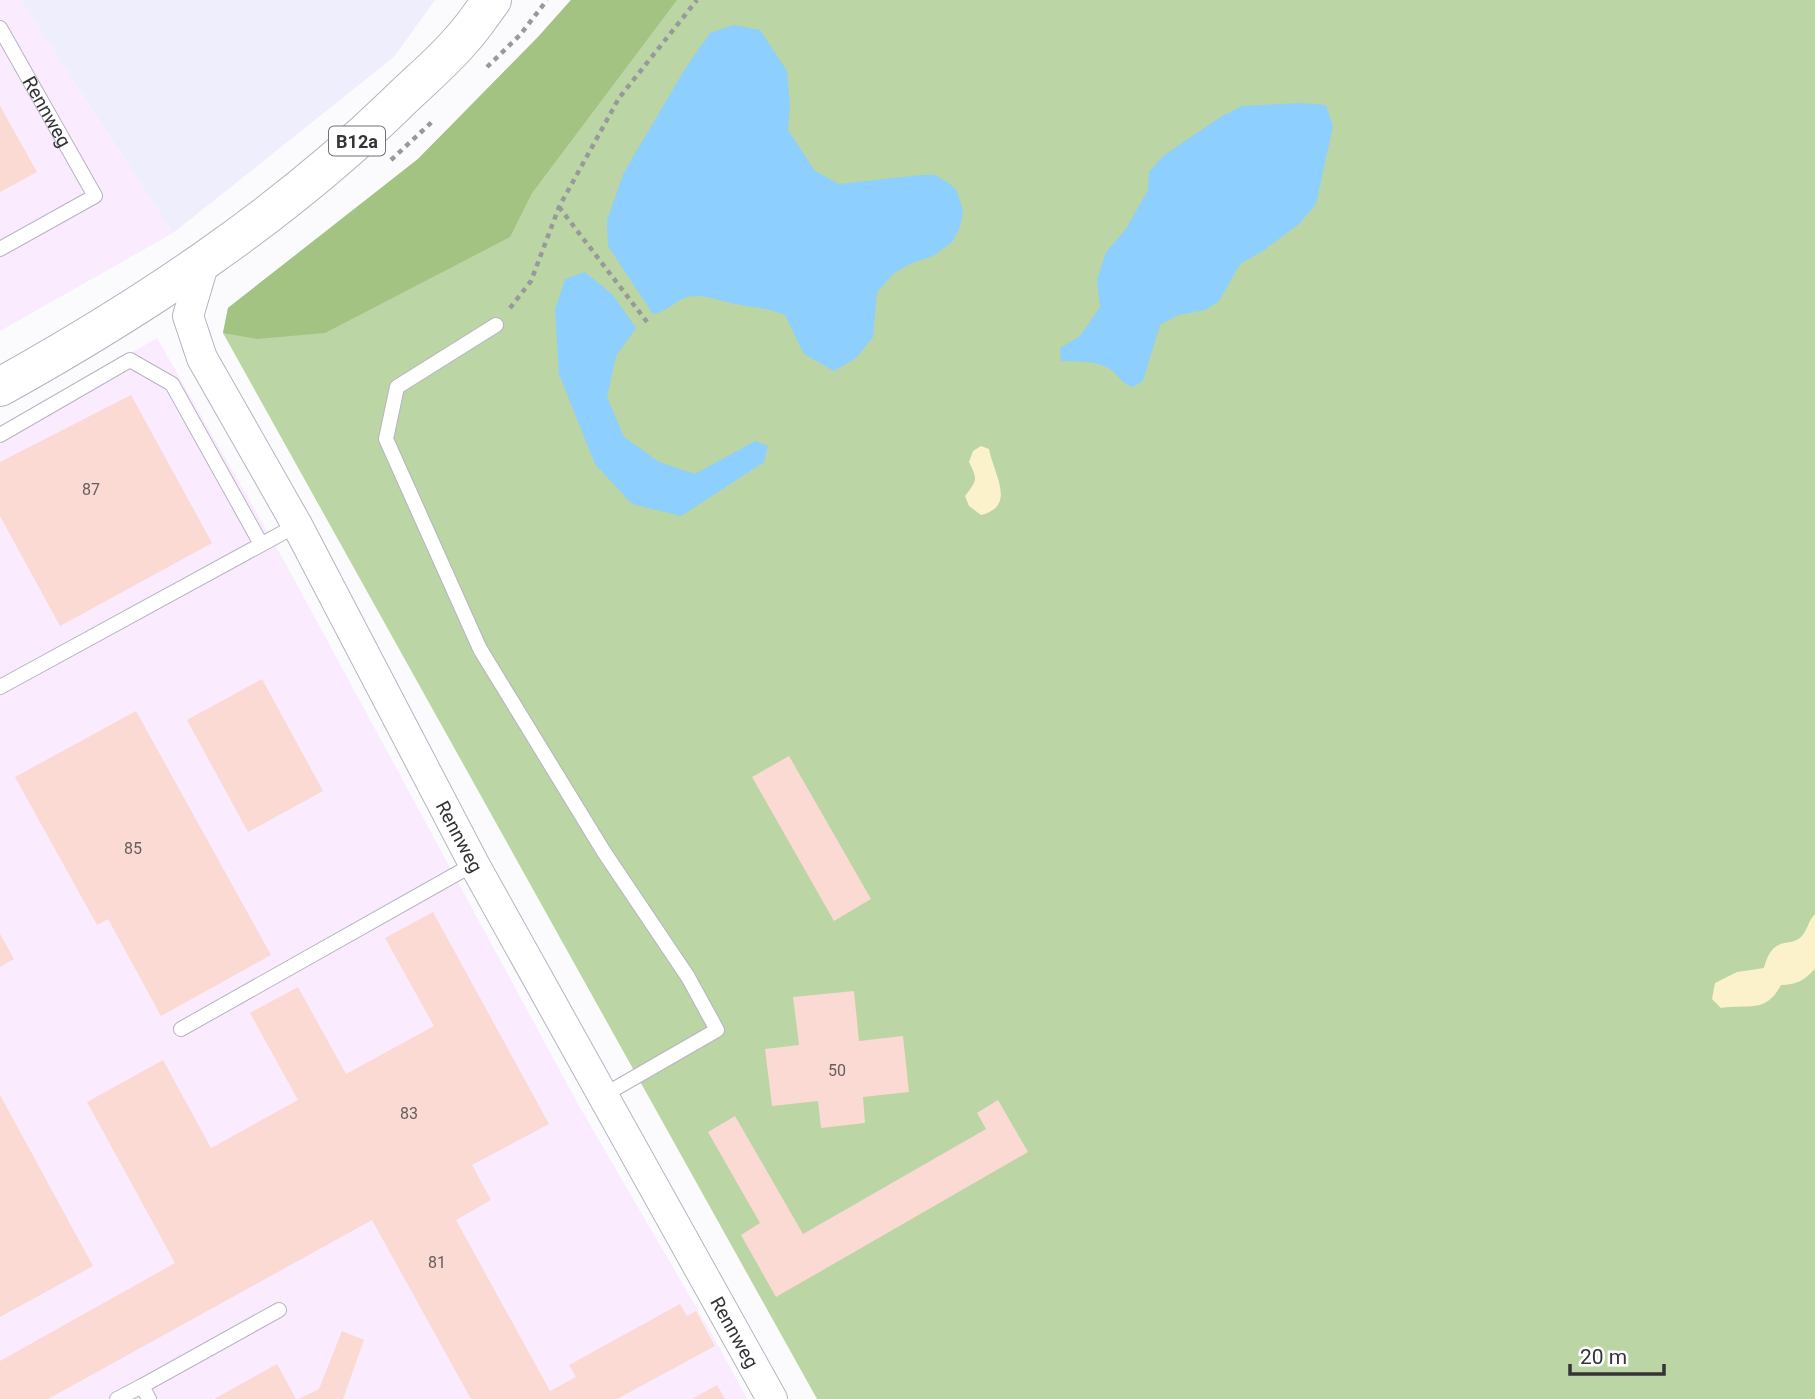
<svg xmlns="http://www.w3.org/2000/svg" width="1815" height="1399" font-family="Roboto,sans-serif">
	<style>
		.built { fill: #efeefd }
		.industrial { fill: #faebff }
		.green { fill: #bbd5a4 }
		.forest { fill: #a3c383 }
		.sand { fill: #fbf2cc }
		.water { fill: #8dcffe }
		.building { fill: #fadad3 }
		.lines { fill: none; stroke-linecap: round; stroke-linejoin: round }
		.lane-casing { stroke: #b6b5c0; stroke-width: 16 }
		.street-casing { stroke: #b6b5c0; stroke-width: 32 }
		.primary-casing { stroke: #b6b5c0; stroke-width: 40 }
		.path { stroke: #99999c; stroke-width: 4.5; stroke-dasharray: 5 5; stroke-linecap: butt }
		.lane { stroke: #fff; stroke-width: 14 }
		.street { stroke: #fff; stroke-width: 30 }
		.primary { stroke: #fff; stroke-width: 38 }
		.labels { text-anchor: middle; dominant-baseline: central; stroke-width: 7; stroke-linejoin: round; paint-order: stroke }
		.number-label { font-size: 16px; fill: #665d5f }
		.shield { fill: #fff; stroke: #717074; stroke-width: 2 }
		.shield-label { font-size: 18px; font-weight: bold; fill: #343338 }
		.street-label { font-size: 19px; fill: #343338; stroke: #fff }
	</style>
	<rect width="100%" height="100%" fill="#fbfbfd"/>
	<polygon class="built" points="21,0 435,0 394,57 173,233"/>
	<g class="industrial">
		<polygon points="0,0 21,0 173,233 0,331"/>
		<polygon points="157,338 288,568 578,1104 717,1343 747,1399 0,1399 0,428"/>
	</g>
	<polygon class="green" points="571,0 1815,0 1815,1399 817,1399 223,333 228,308 418,159 538,37"/>
	<polygon class="forest" points="571,0 677,0 532,193 510,237 325,333 257,339 223,333 228,308 418,159 538,37"/>
	<g class="sand">
		<path d="M 981,446 L 989,449 C 994,475 1017,506 981,515 L 969,506 L 965,496 C 977,480 978,480 969,462 L 973,451 Z"/>
		<path d="M 1815,914 L 1815,969 C 1804,980 1797,985 1781,985 C 1766,1014 1748,1004 1721,1008 L 1712,999 L 1715,983 L 1737,972 L 1764,968 C 1767,957 1771,946 1784,943 C 1791,942 1794,942 1800,938 C 1807,932 1808,921 1815,914 Z"/>
	</g>
	<g class="water">
		<path d="M 733,25 L 760,30 L 787,71 L 790,105 L 788,130 L 815,171 L 839,184 L 921,175 L 935,175 L 950,184 L 957,191 L 963,211 L 960,227 L 953,241 L 933,256 L 912,263 L 894,273 L 877,292 L 873,337 L 856,358 L 834,371 L 804,354 L 785,315 C 769,308 754,308 736,304 C 719,301 706,293 687,297 C 675,300 670,311 653,314 L 608,246 L 607,220 L 624,172 L 685,69 L 710,33 Z"/>
		<path d="M 1300,103 L 1326,105 L 1333,126 L 1316,204 L 1299,224 L 1264,250 L 1240,264 L 1219,301 L 1205,310 L 1178,315 L 1160,325 L 1143,381 L 1133,387 C 1122,384 1120,377 1111,370 C 1098,360 1077,362 1061,361 L 1060,348 L 1080,336 L 1100,307 L 1097,280 L 1106,252 L 1126,229 L 1148,190 L 1149,172 L 1163,156 L 1222,116 L 1242,106 Z"/>
		<polygon points="585,272 613,295 636,328 616,356 607,397 624,437 659,462 695,474 755,441 768,446 764,462 681,516 632,504 595,464 559,374 555,310 565,279"/>
	</g>
	<g class="building">
		<polygon points="0,106 37,172 0,192"/>
		<polygon points="131,395 212,543 60,626 0,516 0,462"/>
		<polygon points="262,679 323,791 248,832 187,720"/>
		<polygon points="136,711 271,955 161,1016 108,919 97,925 15,777"/>
		<polygon points="789,756 871,899 834,921 752,777"/>
		<polygon points="433,912 549,1124 472,1165 491,1200 456,1220 550,1391 576,1377 569,1365 680,1304 687,1316 696,1311 715,1346 617,1399 471,1399 372,1220 48,1399 0,1399 0,1361 175,1263 87,1102 163,1060 211,1148 298,1100 250,1013 298,987 346,1074 434,1026 385,938"/>
		<polygon points="0,934 14,959 0,967"/>
		<polygon points="854,991 859,1041 903,1036 909,1092 863,1097 865,1123 821,1128 818,1101 772,1106 765,1049 799,1045 793,997"/>
		<polygon points="0,1095 93,1266 0,1317"/>
		<polygon points="998,1100 1028,1152 776,1297 741,1235 760,1223 708,1132 735,1116 803,1234 986,1129 977,1113"/>
		<polygon points="342,1331 364,1340 343,1399 299,1399 319,1389"/>
		<polygon points="277,1364 296,1399 214,1399"/>
		<polygon points="717,1385 725,1399 692,1399"/>
	</g>
	<g class="lines">
		<g class="lane-casing">
			<g id="lane">
				<path id="s1" d="M 0,28 L 95,196 L 0,249"/>
				<polyline points="496,325 397,387 386,439 480,649 604,852 688,977 717,1030 604,1095"/>
				<polyline points="0,435 130,360 172,384 261,544"/>
				<polyline points="0,687 297,525"/>
				<polyline points="181,1029 474,864"/>
				<polyline points="142,1386 279,1310"/>
				<polyline points="117,1399 142,1386 149,1399"/>
			</g>
		</g>
		<g class="street-casing">
			<g id="street">
				<path id="s2" d="M 204,262 L 188,316 L 202,358 L 297,525 L 474,864 L 772,1399"/>
			</g>
		</g>
		<g class="primary-casing">
			<path id="primary" d="M 0,387 C 142,308 278,218 395,105 C 417,83 443,62 463,38 C 474,26 482,13 492,0"/>
		</g>
		<g class="path">
			<polyline points="487,67 520,35 547,0"/>
			<polyline points="391,160 434,120"/>
			<polyline points="559,207 647,322"/>
			<polyline points="510,308 531,281 559,207 619,98 697,0"/>
		</g>
		<use href="#lane" class="lane"/>
		<use href="#street" class="street"/>
		<use href="#primary" class="primary"/>
	</g>
	<g class="labels">
		<g class="number-label">
			<text x="91" y="489">87</text>
			<text x="133" y="848">85</text>
			<text x="837" y="1070">50</text>
			<text x="409" y="1113">83</text>
			<text x="437" y="1262">81</text>
		</g>
		<rect class="shield" x="329" y="126.5" width="56" height="29" rx="5"/>
		<g class="shield-label">
			<text x="357" y="141">B12a</text>
		</g>
		<g class="street-label">
			<text stroke="none"><textPath href="#s1" startOffset="96">Rennweg</textPath></text>
			<text stroke="none"><textPath href="#s2" startOffset="644">Rennweg</textPath></text>
			<text stroke="none"><textPath href="#s2" startOffset="1211">Rennweg</textPath></text>
		</g>
	</g>
	<path d="M1570 1364v10h94v-10" fill="none" stroke="#343338" stroke-width="3.5"/>
	<text x="1580" y="1364" font-size="21" fill="#343338" stroke="#ffffff" stroke-width="5" paint-order="stroke">20 m</text>
</svg>
